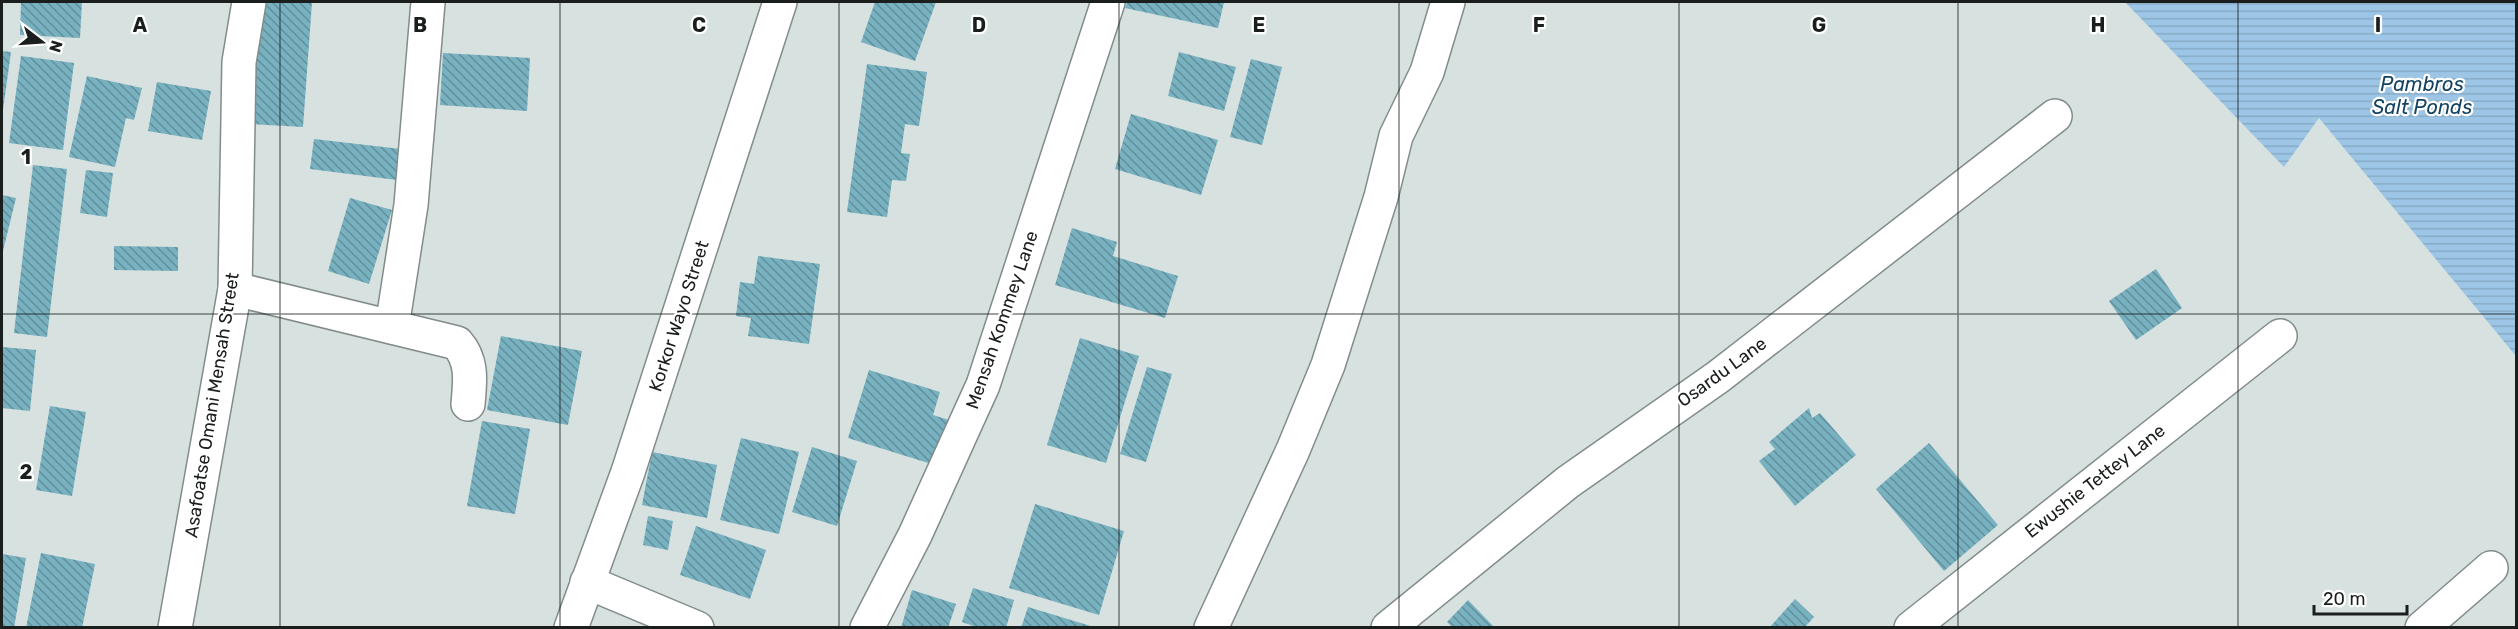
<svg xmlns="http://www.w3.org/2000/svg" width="2518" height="629" font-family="Rubik,sans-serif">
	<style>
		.water { fill: url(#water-rules) }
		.building { fill: url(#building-back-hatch) }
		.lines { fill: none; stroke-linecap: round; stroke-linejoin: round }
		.street-casing { stroke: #828c8b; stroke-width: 36 }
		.street { stroke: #fff; stroke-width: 33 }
		.grid { fill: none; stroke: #1a1e1d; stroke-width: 1.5; stroke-opacity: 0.55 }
		.labels { text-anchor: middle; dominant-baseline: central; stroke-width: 4.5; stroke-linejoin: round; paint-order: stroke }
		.street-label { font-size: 18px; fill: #1a1e1d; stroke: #fff }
		.water-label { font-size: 20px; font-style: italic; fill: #134362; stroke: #fff }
		.grid-label { font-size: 20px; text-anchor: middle; font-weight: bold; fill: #1a1e1d; stroke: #fff; stroke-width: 4.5; stroke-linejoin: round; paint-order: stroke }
	</style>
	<defs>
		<pattern id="water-rules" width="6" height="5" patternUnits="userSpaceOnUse" patternTransform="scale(1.5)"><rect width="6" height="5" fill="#9dc6e6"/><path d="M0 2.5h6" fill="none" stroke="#87aac5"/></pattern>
		<pattern id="building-back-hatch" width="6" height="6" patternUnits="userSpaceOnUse" patternTransform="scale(1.5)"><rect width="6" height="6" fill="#78b1c0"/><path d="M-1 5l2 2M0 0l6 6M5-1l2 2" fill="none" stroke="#628f9b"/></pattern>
	</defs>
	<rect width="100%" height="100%" fill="#d6e1e0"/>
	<polygon class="water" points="2125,2 2516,2 2516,356 2319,118 2284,167"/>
	<g class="building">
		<polygon points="21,2 82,2 80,38 20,35"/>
		<polygon points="259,2 312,2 303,127 250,124"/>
		<polygon points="875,2 936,2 915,61 861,42"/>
		<polygon points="1127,2 1224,2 1218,28 1125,8"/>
		<polygon points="2,51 11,52 3,110 2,110"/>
		<polygon points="1179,52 1236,67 1224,111 1168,96"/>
		<polygon points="443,53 530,58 527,111 440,105"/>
		<polygon points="21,56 74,63 63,150 9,143"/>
		<polygon points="1251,59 1282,67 1262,145 1230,137"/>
		<polygon points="867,64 927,72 919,126 905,124 901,153 910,154 906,181 892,180 887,217 847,212"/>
		<polygon points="87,76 142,88 134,120 126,118 115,167 69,157"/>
		<polygon points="157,82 211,91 202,140 148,131"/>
		<polygon points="1131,114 1218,140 1201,195 1115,169"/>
		<polygon points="314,139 401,149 397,180 310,169"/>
		<polygon points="33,165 67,169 47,337 14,333"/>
		<polygon points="86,170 113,173 107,217 80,213"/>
		<polygon points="2,195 16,198 2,255"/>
		<polygon points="350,198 392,210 369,284 328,271"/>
		<polygon points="1072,228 1117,242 1113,256 1178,276 1165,318 1055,285"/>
		<polygon points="114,246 178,247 178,271 114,270"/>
		<polygon points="758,256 820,264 809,344 748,336 751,318 736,316 740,282 754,284"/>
		<polygon points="2156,269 2182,308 2136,340 2109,301"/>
		<polygon points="501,336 582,351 568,425 487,410"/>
		<polygon points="1080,338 1139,356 1106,463 1047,445"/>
		<polygon points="2,347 36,350 30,411 2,408"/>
		<polygon points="1147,367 1172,374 1146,462 1120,454"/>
		<polygon points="869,370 940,392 933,415 955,422 941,467 848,438"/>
		<polygon points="50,406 86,412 72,496 36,490"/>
		<polygon points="1809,408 1812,418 1820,413 1856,455 1795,506 1759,461 1775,449 1769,442"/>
		<polygon points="482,421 530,429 515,514 467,506"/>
		<polygon points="741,438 799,452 779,534 720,520"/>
		<polygon points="1929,443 1998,525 1944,571 1876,489"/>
		<polygon points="812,447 857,461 837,526 792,512"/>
		<polygon points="652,452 717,465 707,518 642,505"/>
		<polygon points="1035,504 1124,531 1099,615 1009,588"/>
		<polygon points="648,516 673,521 668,550 643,545"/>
		<polygon points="696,526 766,550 750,599 680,575"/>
		<polygon points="41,553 95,564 82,628 26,628"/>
		<polygon points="2,554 26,558 14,628 2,628"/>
		<polygon points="973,588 1014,600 1006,628 979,628 962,622"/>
		<polygon points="912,590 956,604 948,628 901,628"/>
		<polygon points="1795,599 1814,617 1804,628 1769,628"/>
		<polygon points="1468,600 1495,628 1453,628 1447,622"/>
		<polygon points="1028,607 1094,627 1094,628 1021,628"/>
	</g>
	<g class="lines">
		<g class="street-casing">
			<g id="street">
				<path d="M 235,289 L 457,343 C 473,361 470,381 468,404"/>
				<polyline points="392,327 411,205 428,2"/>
				<polyline points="587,582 697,628"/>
				<polyline points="175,628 235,289 239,62 249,2"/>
				<polyline points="571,628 628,472 780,2"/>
				<polyline points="867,628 915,535 983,385 1108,2"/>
				<polyline points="1211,628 1293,450 1328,365 1381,197 1396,136 1427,72 1448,2"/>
				<polyline points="1388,628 1568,482 1718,377 2055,116"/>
				<polyline points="1911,628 2280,336"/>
				<polyline points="2422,628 2491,568"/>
			</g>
		</g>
		<use href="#street" class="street"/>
	</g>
	<path class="grid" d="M 280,2 L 280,628M 560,2 L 560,628M 839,2 L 839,628M 1119,2 L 1119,628M 1399,2 L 1399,628M 1679,2 L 1679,628M 1958,2 L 1958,628M 2238,2 L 2238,628M 2,314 L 2516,314"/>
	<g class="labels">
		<g class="street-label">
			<text transform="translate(679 316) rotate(-72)">Korkor Wayo Street</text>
			<text transform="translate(1002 320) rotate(-71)">Mensah Kommey Lane</text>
			<text transform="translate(1722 372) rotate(-36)">Osardu Lane</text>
			<text transform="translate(212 405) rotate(-81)">Asafoatse Omani Mensah Street</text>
			<text transform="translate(2095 481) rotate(-38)">Ewushie Tettey Lane</text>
		</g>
		<g class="water-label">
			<text x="2422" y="84">Pambros<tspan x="2422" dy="23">Salt Ponds</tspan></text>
		</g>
	</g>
	<g class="grid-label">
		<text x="140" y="32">A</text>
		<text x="420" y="32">B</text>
		<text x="699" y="32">C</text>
		<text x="979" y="32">D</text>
		<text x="1259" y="32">E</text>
		<text x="1539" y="32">F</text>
		<text x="1819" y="32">G</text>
		<text x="2098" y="32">H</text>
		<text x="2378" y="32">I</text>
		<text x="26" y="164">1</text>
		<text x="26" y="479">2</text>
	</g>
	<rect width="2518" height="629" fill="none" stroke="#1a1e1d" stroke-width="6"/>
	<g transform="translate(42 42) rotate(107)" stroke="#ffffff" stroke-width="4.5" paint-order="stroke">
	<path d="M0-4.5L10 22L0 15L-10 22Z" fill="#1a1e1d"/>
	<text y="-9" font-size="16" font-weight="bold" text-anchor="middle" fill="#1a1e1d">N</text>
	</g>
	<path d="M2314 605v9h93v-9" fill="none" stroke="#1a1e1d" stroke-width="3"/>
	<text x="2323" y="605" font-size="18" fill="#1a1e1d" stroke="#ffffff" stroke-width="4.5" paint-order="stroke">20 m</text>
</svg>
